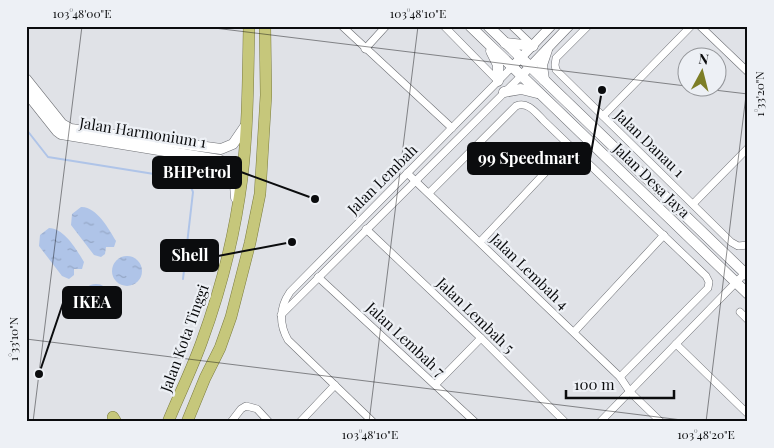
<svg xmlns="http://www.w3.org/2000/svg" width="774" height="448" font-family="'Playfair Display',serif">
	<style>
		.water { fill: url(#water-ripples) }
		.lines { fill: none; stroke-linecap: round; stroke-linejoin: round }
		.stream { stroke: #afc4e8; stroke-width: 2 }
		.minor-casing { stroke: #6e7075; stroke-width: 8 }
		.tertiary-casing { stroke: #6e7075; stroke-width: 10 }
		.secondary-casing { stroke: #6e7075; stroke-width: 11 }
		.trunk-casing { stroke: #7b7c3f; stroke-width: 12 }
		.minor { stroke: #fff; stroke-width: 7 }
		.tertiary { stroke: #fff; stroke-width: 9 }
		.secondary { stroke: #fff; stroke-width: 10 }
		.trunk { stroke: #c6c77b; stroke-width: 11 }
		.ticks { fill: none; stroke: #0b0c0e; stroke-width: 1; stroke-opacity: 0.45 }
		.labels { text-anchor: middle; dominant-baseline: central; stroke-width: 4.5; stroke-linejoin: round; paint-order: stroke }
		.street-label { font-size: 15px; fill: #0b0c0e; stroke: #edf0f5 }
		.leader { fill: none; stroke: #0b0c0e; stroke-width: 2 }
		.callout-dot { fill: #0b0c0e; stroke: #edf0f5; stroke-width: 2 }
		.callout { fill: #0b0c0e; stroke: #0b0c0e; stroke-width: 2 }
		.callout-label { font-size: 16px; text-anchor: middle; font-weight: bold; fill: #fff }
		.neatline { fill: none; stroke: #0b0c0e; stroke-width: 2 }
		.ticks-label { font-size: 12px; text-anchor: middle; fill: #0b0c0e }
	</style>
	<defs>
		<pattern id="water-ripples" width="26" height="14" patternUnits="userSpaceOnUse" patternTransform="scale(1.25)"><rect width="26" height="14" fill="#afc4e8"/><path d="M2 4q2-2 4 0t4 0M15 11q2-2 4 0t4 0" fill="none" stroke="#95a7c6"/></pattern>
	</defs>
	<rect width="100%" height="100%" fill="#e0e2e7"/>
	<g class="water">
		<path d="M 81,207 C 96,206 109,229 116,241 L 114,247 L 106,247 L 105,254 L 101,257 L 94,255 L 71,225 L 72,214 Z"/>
		<path d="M 49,228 C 64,228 77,250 84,262 L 82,269 L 74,269 L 74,275 L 69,279 L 62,276 L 39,246 L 40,235 Z"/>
		<circle cx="127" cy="271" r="15"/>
		<circle cx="96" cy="298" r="14"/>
	</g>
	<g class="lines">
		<path class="stream" d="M 26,129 L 48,157 L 179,178 C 185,182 191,185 193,192 L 183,279"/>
		<g class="minor-casing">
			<g id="minor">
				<polyline points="342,26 452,128"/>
				<polyline points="444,26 498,81"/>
				<polyline points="512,26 533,46"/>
				<polyline points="588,26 556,58 555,65 556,70 731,242 738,246 748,245"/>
				<polyline points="700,26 748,72"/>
				<polyline points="365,49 386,26"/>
				<polyline points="603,116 691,26"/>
				<polyline points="407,173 620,377 630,392 661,422"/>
				<path d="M 429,193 L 516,106 C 528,101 536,113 544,121 L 706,276 L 709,282 L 708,288 L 620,377"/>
				<polyline points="693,204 748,148"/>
				<polyline points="366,229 481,338 565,422"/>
				<polyline points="480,242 570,146"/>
				<polyline points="318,277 475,422"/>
				<polyline points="740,312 748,320"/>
				<polyline points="281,315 521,76"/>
				<polyline points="574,332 664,235"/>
				<polyline points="676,344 748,414"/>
				<polyline points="436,384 481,338"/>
				<polyline points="231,422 241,409 246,406 257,409 269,422"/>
				<polyline points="300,422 335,385"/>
				<path d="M 373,422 L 288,340 C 279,324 279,308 290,292 L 512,67"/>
				<polyline points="600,422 747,271"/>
			</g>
		</g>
		<g class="tertiary-casing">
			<g id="tertiary">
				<polyline points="512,67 551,26"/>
				<polyline points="521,76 569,26"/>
			</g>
		</g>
		<g class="secondary-casing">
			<g id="secondary">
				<polyline points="470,26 748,294"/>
				<polyline points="488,26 748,276"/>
				<polyline points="505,43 533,46"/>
				<polyline points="491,51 498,65 498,81"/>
				<polyline points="26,79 62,124 71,129 221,149 233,144 246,125"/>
				<polyline points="544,80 542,65 547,50"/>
				<path d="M 26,92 L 57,131 L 61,134 L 220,160 C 235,168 235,182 236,198"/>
				<polyline points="504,92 521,89 537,93"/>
			</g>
		</g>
		<g class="trunk-casing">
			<g id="trunk">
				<polyline points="113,417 116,422"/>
				<path d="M 168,422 C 179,395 192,369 202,341 C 221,289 235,234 242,178 C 248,128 248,77 249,26"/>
				<polyline points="187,422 205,378 220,348 231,317 250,243 260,194 266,95 265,26"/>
			</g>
		</g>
		<use href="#minor" class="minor"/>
		<use href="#tertiary" class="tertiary"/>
		<use href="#secondary" class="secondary"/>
		<use href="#trunk" class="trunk"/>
	</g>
	<path class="ticks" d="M 198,26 L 686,86M 697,88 L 748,94M 26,339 L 698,422M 33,422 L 82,26M 369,422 L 418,26M 706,422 L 748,79"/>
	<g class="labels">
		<g class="street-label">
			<text transform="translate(143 132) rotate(9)">Jalan Harmonium 1</text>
			<text transform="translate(650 143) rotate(44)">Jalan Danau 1</text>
			<text transform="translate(382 179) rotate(-45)">Jalan Lembah</text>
			<text transform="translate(652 180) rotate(44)">Jalan Desa Jaya</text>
			<text transform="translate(530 271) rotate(44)">Jalan Lembah 4</text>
			<text transform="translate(476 315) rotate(44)">Jalan Lembah 5</text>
			<text transform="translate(184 338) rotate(-70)">Jalan Kota Tinggi</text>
			<text transform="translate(406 339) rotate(43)">Jalan Lembah 7</text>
		</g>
	</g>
	<path class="leader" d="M602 90L590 159M315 199L241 172M292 242L218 256M39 374L63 303"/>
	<g class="callout-dot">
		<circle cx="602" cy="90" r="5"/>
		<circle cx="315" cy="199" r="5"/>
		<circle cx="292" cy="242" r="5"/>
		<circle cx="39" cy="374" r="5"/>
	</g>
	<g class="callout">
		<rect x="468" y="143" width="122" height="31" rx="5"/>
		<rect x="153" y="157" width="88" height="31" rx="5"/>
		<rect x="161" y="240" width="57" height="31" rx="5"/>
		<rect x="63" y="287" width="58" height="31" rx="5"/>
	</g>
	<g class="callout-label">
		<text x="529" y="164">99 Speedmart</text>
		<text x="197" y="178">BHPetrol</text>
		<text x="190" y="261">Shell</text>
		<text x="92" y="308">IKEA</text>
	</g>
	<rect width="774" height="448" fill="none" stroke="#edf0f5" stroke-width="55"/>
	<g transform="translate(702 72) rotate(7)"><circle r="24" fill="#edf0f5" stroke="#939599"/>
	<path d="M0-4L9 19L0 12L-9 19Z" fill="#7d7e26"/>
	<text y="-8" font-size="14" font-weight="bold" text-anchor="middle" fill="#0b0c0e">N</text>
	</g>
	<path d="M566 390v8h108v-8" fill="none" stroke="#0b0c0e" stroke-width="2.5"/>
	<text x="574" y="390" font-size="15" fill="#0b0c0e" stroke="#edf0f5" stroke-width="4" paint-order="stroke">100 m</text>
	<rect x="28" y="28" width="718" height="392" class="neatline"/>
	<g class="ticks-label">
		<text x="82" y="18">103°48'00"E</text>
		<text x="418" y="18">103°48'10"E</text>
		<text transform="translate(760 94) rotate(-90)" y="4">1°33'20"N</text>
		<text transform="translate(14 339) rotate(-90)" y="4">1°33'10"N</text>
		<text x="370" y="439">103°48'10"E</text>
		<text x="706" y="439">103°48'20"E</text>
	</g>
</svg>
